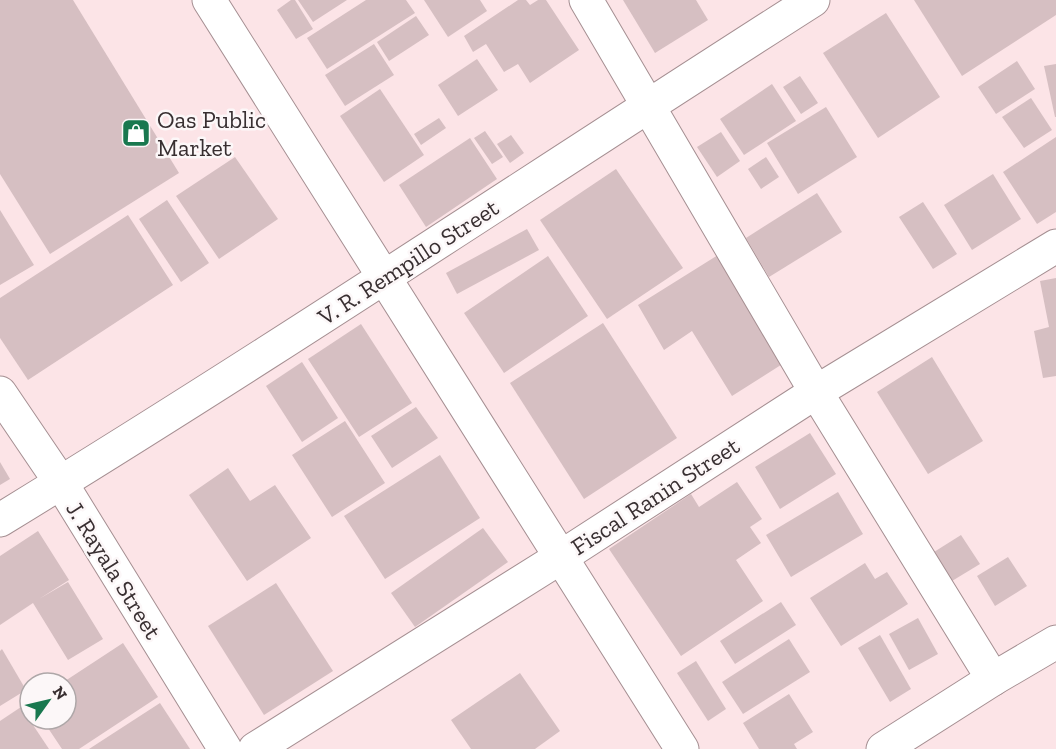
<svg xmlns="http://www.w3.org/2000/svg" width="1056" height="749" font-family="'Zilla Slab',serif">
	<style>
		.building { fill: #d6bfc2 }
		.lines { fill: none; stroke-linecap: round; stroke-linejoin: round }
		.minor-casing { stroke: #a58f92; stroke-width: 35 }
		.secondary-casing { stroke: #a58f92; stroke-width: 35 }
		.minor { stroke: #fff; stroke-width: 33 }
		.secondary { stroke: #fff; stroke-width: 33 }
		.labels { text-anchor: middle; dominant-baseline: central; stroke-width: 5; stroke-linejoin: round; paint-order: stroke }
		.poi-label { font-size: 24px; fill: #382f31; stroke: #fcf7f8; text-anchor: start }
		.street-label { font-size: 24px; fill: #382f31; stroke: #fcf7f8 }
	</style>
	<rect width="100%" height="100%" fill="#fce4e7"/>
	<g class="building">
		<polygon points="0,0 73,0 179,173 50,254 0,174"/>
		<polygon points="291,0 295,0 313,29 296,39 277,10"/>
		<polygon points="298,0 347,0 313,22"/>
		<polygon points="366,0 406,0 415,13 327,69 307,38"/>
		<polygon points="424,0 480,0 487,11 448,37"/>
		<polygon points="518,0 526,0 530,5 538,0 546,0 579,50 530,83 518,64 504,72 486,44 473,52 464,36"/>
		<polygon points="623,0 696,0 708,20 655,53"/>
		<polygon points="914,0 1056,0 1056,15 962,76"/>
		<polygon points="886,13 940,97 878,138 823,53"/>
		<polygon points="416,16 429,35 389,61 377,42"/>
		<polygon points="374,44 394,75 345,106 325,75"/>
		<polygon points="477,59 498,90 458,116 438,85"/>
		<polygon points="1017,61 1035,89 996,114 978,87"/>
		<polygon points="1056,64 1056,117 1055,117 1044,66"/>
		<polygon points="800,76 818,103 801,114 783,87"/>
		<polygon points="772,84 796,121 744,155 720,119"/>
		<polygon points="380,89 424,155 384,182 340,116"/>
		<polygon points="1031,98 1052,130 1024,148 1002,117"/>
		<polygon points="826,107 857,157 798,194 767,143"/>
		<polygon points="439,118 446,128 421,145 414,134"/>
		<polygon points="485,131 503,157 492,164 474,138"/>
		<polygon points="721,132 740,161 717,177 697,147"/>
		<polygon points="511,135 524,153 510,163 497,144"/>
		<polygon points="1056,137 1056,212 1037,224 1003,172"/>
		<polygon points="470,138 497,179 426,227 399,185"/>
		<polygon points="235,157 278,219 219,259 176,196"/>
		<polygon points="766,157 779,177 761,189 748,169"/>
		<polygon points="616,169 683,268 607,319 540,220"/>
		<polygon points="993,174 1021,219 972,250 944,205"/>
		<polygon points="817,193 842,232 769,277 746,238"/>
		<polygon points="167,200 209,263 181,282 139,219"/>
		<polygon points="923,202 957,254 933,269 899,217"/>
		<polygon points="0,210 34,265 0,285"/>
		<polygon points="128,215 173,285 28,380 0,338 0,298"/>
		<polygon points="527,229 539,250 457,294 446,273"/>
		<polygon points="718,255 784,363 732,396 692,331 664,350 638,305"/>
		<polygon points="548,256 588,316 504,373 464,313"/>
		<polygon points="1056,278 1056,376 1043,378 1034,331 1049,327 1040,281"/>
		<polygon points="603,323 677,438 584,499 510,383"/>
		<polygon points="361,324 412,403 359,437 308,359"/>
		<polygon points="932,357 983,441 928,474 877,392"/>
		<polygon points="302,362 338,418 302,442 266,386"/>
		<polygon points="416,407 438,438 392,468 371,436"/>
		<polygon points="345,421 385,483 332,517 292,455"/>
		<polygon points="810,433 836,474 780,509 755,467"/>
		<polygon points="440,455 480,518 385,579 344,516"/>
		<polygon points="0,462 10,479 0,485"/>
		<polygon points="228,468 250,501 275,485 311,538 247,581 189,495"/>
		<polygon points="737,482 762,519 750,527 761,543 736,560 763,601 681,656 609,549 691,494 699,507"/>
		<polygon points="838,492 863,534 791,577 766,535"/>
		<polygon points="483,528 508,562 415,627 391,593"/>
		<polygon points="38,531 69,580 39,599 68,582 103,639 68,660 33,603 0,625 0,556"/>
		<polygon points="961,535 980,564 952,581 934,552"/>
		<polygon points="1008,557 1027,586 995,606 977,576"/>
		<polygon points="865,563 875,579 887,572 908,604 841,646 810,598"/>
		<polygon points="276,583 333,671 264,715 208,626"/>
		<polygon points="781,602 796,625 735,664 720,641"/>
		<polygon points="918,618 938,654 909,670 889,634"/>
		<polygon points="880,635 911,689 890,702 858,648"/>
		<polygon points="789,639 810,672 743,714 722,682"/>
		<polygon points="123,643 158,697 79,749 62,749 42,719 66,719 66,683 62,683"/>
		<polygon points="2,649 26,690 0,706 0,651"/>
		<polygon points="696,661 726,709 708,721 677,673"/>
		<polygon points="520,673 560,731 535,749 471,749 451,720"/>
		<polygon points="789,694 813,732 794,744 797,749 759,749 743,723"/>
		<polygon points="160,703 190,749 89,749"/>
		<polygon points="21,707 49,749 0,749 0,721"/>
	</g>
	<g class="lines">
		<g class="minor-casing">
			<g id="minor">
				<polyline points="586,0 816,392 993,679"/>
				<polyline points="0,393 61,483 225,749"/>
				<path d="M 0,520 C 275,352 542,173 813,0"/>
				<polyline points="255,749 561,557 816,392 1056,246"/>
				<polyline points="883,749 993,679 1056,642"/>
			</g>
		</g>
		<g class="secondary-casing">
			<polyline id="secondary" points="209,0 682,749"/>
		</g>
		<use href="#minor" class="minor"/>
		<use href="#secondary" class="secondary"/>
	</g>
	<defs>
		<g id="shop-square" transform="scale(1.5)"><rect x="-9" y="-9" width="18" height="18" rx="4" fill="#19784f" stroke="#fcf7f8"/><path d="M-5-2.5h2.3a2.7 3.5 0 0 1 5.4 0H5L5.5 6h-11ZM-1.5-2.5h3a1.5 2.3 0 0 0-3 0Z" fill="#fff"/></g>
	</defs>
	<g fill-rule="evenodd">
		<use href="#shop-square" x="136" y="133"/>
	</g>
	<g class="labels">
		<g class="poi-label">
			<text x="157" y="119">Oas Public<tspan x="157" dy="28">Market</tspan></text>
		</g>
		<g class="street-label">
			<text transform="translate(408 262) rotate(-33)">V. R. Rempillo Street</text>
			<text transform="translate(655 496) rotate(-33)">Fiscal Ranin Street</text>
			<text transform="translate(114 570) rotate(58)">J. Rayala Street</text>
		</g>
	</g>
	<g transform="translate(48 701) rotate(56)"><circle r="28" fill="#fcf7f8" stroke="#aea7a8" stroke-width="1.5"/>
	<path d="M0-4.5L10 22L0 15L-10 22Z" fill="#19784f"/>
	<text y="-9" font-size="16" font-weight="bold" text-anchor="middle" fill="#382f31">N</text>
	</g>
</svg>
